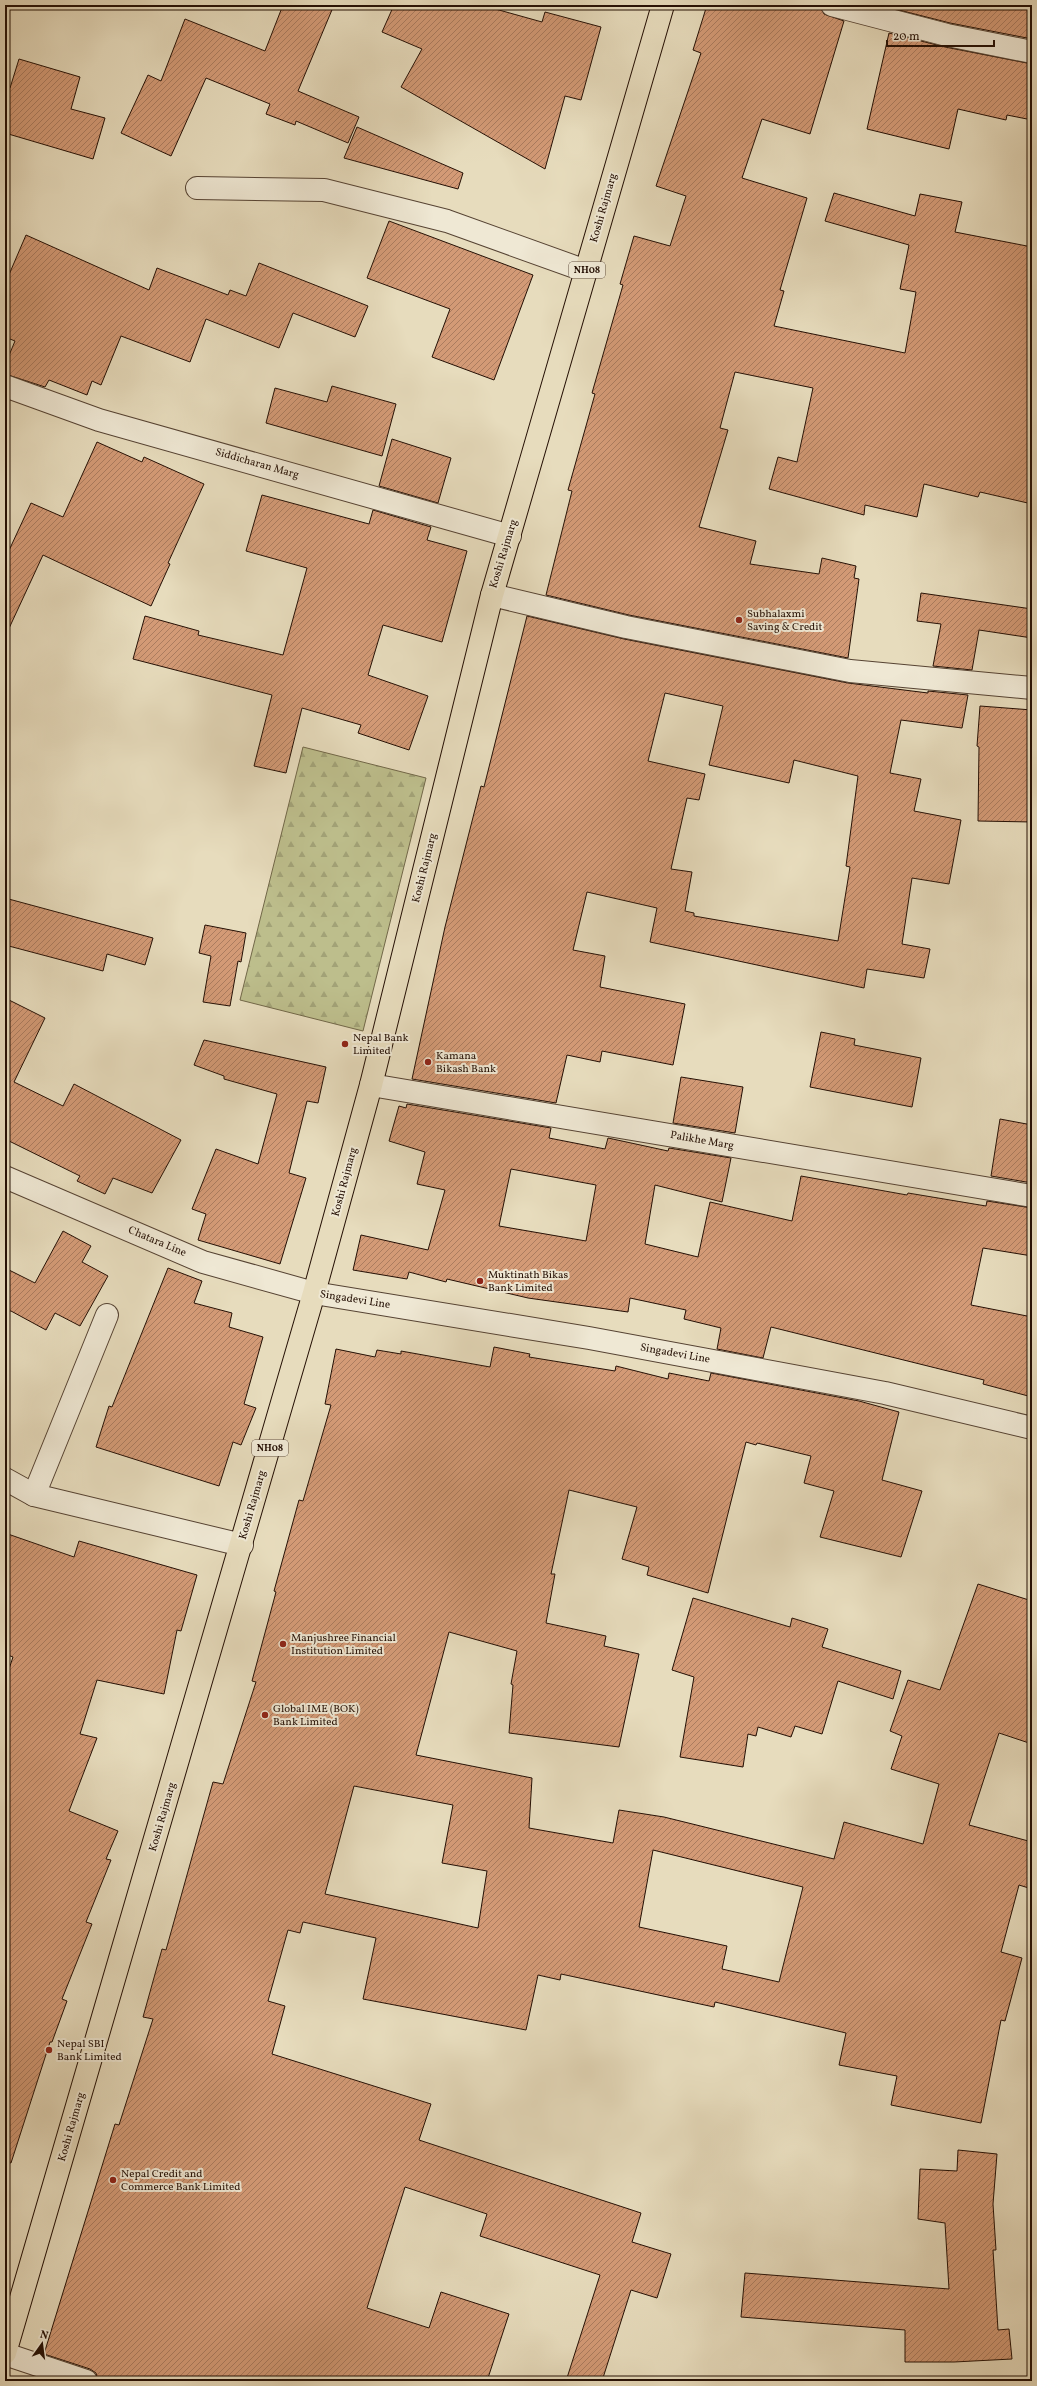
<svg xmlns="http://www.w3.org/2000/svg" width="1037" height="2386" font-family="Vollkorn,serif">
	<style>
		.forest { fill: url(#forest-firs); stroke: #716748 }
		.building { fill: url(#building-hatch); stroke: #251005; fill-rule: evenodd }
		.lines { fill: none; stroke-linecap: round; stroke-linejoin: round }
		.minor-casing { stroke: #564333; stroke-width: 24 }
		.major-casing { stroke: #251005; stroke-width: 24 }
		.minor { stroke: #efe8d4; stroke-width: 22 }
		.major { stroke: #e7dcbd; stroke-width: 22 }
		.poi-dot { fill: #8f2418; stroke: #efe8d4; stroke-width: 1.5 }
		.labels { text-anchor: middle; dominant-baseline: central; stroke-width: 4; stroke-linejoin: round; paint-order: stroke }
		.shield { fill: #efe8d4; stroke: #625143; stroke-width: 1 }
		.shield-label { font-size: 10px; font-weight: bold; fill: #251005 }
		.street-label { font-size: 11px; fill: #251005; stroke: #efe8d4 }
		.poi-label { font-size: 11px; fill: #251005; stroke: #efe8d4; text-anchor: start }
	</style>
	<defs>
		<pattern id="forest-firs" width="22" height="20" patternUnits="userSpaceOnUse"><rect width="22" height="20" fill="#bdbe8c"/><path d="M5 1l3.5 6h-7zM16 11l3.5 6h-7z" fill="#a2a277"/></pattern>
		<pattern id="building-hatch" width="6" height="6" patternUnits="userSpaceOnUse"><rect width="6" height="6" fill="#d39a76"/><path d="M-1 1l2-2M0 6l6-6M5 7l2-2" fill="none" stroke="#ab7c5f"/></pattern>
	</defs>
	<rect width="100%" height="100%" fill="#e7dcbd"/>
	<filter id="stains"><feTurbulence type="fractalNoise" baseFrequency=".005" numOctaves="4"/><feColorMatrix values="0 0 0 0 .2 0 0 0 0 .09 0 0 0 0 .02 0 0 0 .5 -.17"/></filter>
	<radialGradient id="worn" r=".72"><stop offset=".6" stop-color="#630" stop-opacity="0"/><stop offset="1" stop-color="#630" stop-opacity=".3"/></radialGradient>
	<polygon class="forest" points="303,747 426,778 363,1031 240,1000"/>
	<g class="building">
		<polygon points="283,5 334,5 298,91 359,117 348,143 296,121 295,125 266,114 270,104 206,78 171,156 121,133 148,75 161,81 185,19 265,51"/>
		<polygon points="394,5 481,5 542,22 545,12 601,27 581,100 565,96 545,169 401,87 422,49 382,32"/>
		<polygon points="707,5 820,5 824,14 844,21 810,134 762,119 742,178 807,198 780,290 784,291 774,326 905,353 916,292 900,289 909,245 825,221 834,193 915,216 920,194 962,202 955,232 1032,247 1032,504 980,492 978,497 924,484 917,517 865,505 864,515 769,489 778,457 797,462 813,388 735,372 720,428 728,430 699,527 756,541 750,564 819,574 822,558 856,566 854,578 859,579 848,658 629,615 546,595 572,491 568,490 595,394 592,393 623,285 620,284 634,236 670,246 686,196 656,186 701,53 693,50"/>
		<polygon points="896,5 1032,5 1032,39 950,23 895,9"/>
		<polygon points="889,33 945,47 1032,64 1032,120 1007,115 1006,120 958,109 949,149 867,129"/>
		<polygon points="19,59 80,77 71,109 105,118 93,159 5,133 5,86 10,88"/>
		<polygon points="357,127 463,173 458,189 344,158"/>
		<polygon points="389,221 533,275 494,380 432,357 450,309 367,278"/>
		<polygon points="26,235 149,290 157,268 228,295 230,290 246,296 259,263 368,306 355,337 293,313 279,348 206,319 190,362 121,336 101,385 92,381 87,395 49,380 45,387 5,374 5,365 15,341 5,337 5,284"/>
		<polygon points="332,386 396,404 382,456 266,423 275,388 327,402"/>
		<polygon points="392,439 451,458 438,503 379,486"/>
		<polygon points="97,442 142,462 144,457 204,484 168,563 170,564 151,606 43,555 5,637 5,559 31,503 63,517"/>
		<polygon points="262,495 369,524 373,510 431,527 427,540 467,551 442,642 383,625 368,675 428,696 409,750 358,733 361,725 302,708 286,773 254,766 272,695 133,659 145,616 199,631 198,635 283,655 307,568 246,551"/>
		<polygon points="921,593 1032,609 1032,638 979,630 972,670 933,666 941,624 917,621"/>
		<path d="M 527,616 L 624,639 L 848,683 L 928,693 L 928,691 L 968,695 L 962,728 L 901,720 L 890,773 L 921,779 L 914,811 L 961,820 L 949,884 L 912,878 L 902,944 L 930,949 L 924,978 L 867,969 L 864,988 L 650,942 L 657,908 L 587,892 L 573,950 L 605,956 L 600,987 L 685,1004 L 673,1065 L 602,1051 L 600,1062 L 567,1055 L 556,1103 L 412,1079 L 445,927 L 481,786 L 484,787 ZM 665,693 L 723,706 L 709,765 L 789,783 L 794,760 L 858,776 L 846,866 L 850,867 L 838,941 L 694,916 L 694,913 L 685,911 L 692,872 L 671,869 L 687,798 L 699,800 L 705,774 L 648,761 Z"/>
		<polygon points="980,706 1032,710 1032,822 978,821 979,747 977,746"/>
		<polygon points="5,898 153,938 145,965 107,954 103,971 5,945"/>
		<polygon points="205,925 246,933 241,962 238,961 230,1006 203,1002 211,956 199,953"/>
		<polygon points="5,998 45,1018 14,1082 63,1106 74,1084 181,1140 152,1193 113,1178 105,1194 77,1181 80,1176 5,1139"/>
		<polygon points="821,1032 855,1039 854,1045 921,1058 912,1107 810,1087"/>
		<polygon points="204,1040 326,1067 318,1103 307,1101 289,1173 306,1178 280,1264 198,1240 206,1214 192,1209 216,1149 258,1164 277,1094 224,1079 224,1076 194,1065"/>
		<polygon points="681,1077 743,1087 735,1133 673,1123"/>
		<path d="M 407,1104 L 551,1128 L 549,1138 L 605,1149 L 608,1138 L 668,1151 L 669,1148 L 731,1158 L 722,1202 L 655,1185 L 645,1244 L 698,1257 L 710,1202 L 792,1221 L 801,1176 L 907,1195 L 908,1193 L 986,1206 L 987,1201 L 1032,1208 L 1032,1256 L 983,1248 L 971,1305 L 1032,1317 L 1032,1397 L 983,1384 L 984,1380 L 771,1327 L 763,1358 L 717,1349 L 721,1328 L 684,1319 L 686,1310 L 630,1298 L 628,1312 L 528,1298 L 447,1279 L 446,1282 L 409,1272 L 407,1279 L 353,1270 L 361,1235 L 428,1250 L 445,1190 L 417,1184 L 425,1152 L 389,1141 L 399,1106 L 406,1108 ZM 511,1169 L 596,1185 L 586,1241 L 499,1226 Z"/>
		<polygon points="1000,1119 1032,1125 1032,1183 991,1176"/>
		<polygon points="63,1231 91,1246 82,1262 108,1276 80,1326 55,1313 46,1330 11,1311 5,1311 5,1268 35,1283"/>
		<polygon points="168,1268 202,1281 194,1303 232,1313 229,1327 263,1337 244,1404 256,1408 241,1445 233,1442 219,1486 96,1447 109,1406 112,1407"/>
		<path d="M 494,1347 L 530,1354 L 529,1357 L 615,1371 L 616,1366 L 668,1379 L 669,1373 L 709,1381 L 711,1373 L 859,1401 L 899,1412 L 882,1480 L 922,1491 L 901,1557 L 820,1537 L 834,1491 L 804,1483 L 811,1456 L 757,1443 L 756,1445 L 746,1442 L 708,1593 L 647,1575 L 649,1567 L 622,1559 L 637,1507 L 569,1490 L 551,1574 L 555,1574 L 546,1623 L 606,1636 L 604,1646 L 639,1654 L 619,1747 L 509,1733 L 513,1685 L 511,1684 L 517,1651 L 449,1632 L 416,1755 L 532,1778 L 529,1828 L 613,1843 L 619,1810 L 664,1817 L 834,1859 L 844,1822 L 923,1844 L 939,1784 L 891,1769 L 902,1736 L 890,1731 L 908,1680 L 940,1690 L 978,1584 L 1032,1601 L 1032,1744 L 999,1733 L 969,1825 L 1032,1842 L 1032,1889 L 1019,1885 L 1001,1952 L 1022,1958 L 1005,2021 L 1001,2020 L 981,2123 L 891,2105 L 897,2076 L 839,2065 L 846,2033 L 715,2002 L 714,2007 L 561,1974 L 560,1980 L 538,1975 L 526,2030 L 363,1999 L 376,1938 L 303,1922 L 300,1933 L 288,1930 L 268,2001 L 285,2006 L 272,2054 L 431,2104 L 419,2140 L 641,2213 L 632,2242 L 671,2254 L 657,2298 L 631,2290 L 602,2381 L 566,2381 L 600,2275 L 480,2236 L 487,2214 L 405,2187 L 367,2308 L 429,2328 L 441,2292 L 509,2314 L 487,2381 L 98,2381 L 96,2373 L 90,2369 L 44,2354 L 115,2124 L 119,2125 L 153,2019 L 143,2017 L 162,1949 L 166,1950 L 213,1782 L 223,1784 L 256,1682 L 252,1681 L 276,1592 L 274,1591 L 299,1500 L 303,1501 L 331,1405 L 325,1404 L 336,1349 L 375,1357 L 377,1350 L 401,1354 L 401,1351 L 490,1367 ZM 354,1786 L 453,1805 L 442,1863 L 487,1871 L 478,1928 L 325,1894 ZM 653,1850 L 803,1887 L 779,1982 L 722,1969 L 727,1946 L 639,1927 Z"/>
		<polygon points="5,1533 74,1557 79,1541 197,1575 181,1631 177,1630 164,1694 97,1680 80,1734 97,1738 69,1811 118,1831 106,1859 111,1860 86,1922 92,1924 62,1999 67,2001 52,2042 50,2042 11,2163 5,2162 5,1681 13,1657 5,1654"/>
		<polygon points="693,1598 790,1627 792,1618 828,1629 822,1647 901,1671 893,1699 838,1681 822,1734 795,1726 791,1737 758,1727 756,1736 748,1734 743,1767 680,1757 694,1677 672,1670"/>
		<polygon points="958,2150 997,2154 993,2204 996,2250 993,2250 998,2330 1009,2329 1012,2359 954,2362 905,2362 905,2330 741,2317 745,2273 949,2289 945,2223 918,2219 920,2169 957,2171"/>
	</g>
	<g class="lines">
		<g class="minor-casing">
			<g id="minor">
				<polyline points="832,5 947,35 1032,52"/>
				<polyline points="197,188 324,190 447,221 586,271"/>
				<polyline points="5,386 99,420 510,536"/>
				<polyline points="492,595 626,627 850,671 1032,688"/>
				<polyline points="371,1085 1032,1196"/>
				<polyline points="5,1177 203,1262 314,1293 589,1338 885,1393 1032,1428"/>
				<polyline points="5,1479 34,1495 242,1545"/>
				<polyline points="34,1495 107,1315"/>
				<polyline points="5,2354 86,2381"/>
			</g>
		</g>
		<g class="major-casing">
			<polyline id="major" points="5,2353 314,1293 371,1085 492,595 663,5"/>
		</g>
		<use href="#minor" class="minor"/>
		<use href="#major" class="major"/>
	</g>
	<g class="poi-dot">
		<circle cx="739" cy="620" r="4"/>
		<circle cx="345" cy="1044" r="4"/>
		<circle cx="428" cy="1062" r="4"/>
		<circle cx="480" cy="1281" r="4"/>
		<circle cx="283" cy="1644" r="4"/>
		<circle cx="265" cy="1715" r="4"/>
		<circle cx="49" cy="2050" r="4"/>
		<circle cx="113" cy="2180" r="4"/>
	</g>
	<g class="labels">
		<g class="shield">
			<rect x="569" y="262" width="36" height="16" rx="3"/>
			<rect x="252" y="1440" width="36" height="16" rx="3"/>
		</g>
		<g class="shield-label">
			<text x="587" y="270">NH08</text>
			<text x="270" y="1448">NH08</text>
		</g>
		<g class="street-label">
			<text transform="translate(604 208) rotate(-74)">Koshi Rajmarg</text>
			<text transform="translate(257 464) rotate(16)">Siddicharan Marg</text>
			<text transform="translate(504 554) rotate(-73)">Koshi Rajmarg</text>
			<text transform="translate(425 868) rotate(-76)">Koshi Rajmarg</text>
			<text transform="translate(702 1141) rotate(10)">Palikhe Marg</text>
			<text transform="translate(345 1182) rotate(-75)">Koshi Rajmarg</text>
			<text transform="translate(157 1242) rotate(23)">Chatara Line</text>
			<text transform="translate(355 1300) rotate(9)">Singadevi Line</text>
			<text transform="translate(675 1354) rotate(10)">Singadevi Line</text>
			<text transform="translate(253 1505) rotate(-74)">Koshi Rajmarg</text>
			<text transform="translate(163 1817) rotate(-74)">Koshi Rajmarg</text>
			<text transform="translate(72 2127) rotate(-74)">Koshi Rajmarg</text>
		</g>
		<g class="poi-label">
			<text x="747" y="614">Subhalaxmi<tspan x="747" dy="13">Saving &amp; Credit</tspan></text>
			<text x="353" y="1038">Nepal Bank<tspan x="353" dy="13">Limited</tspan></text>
			<text x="436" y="1056">Kamana<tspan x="436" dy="13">Bikash Bank</tspan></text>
			<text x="488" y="1275">Muktinath Bikas<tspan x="488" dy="13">Bank Limited</tspan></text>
			<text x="291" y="1638">Manjushree Financial<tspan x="291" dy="13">Institution Limited</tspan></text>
			<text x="273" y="1709">Global IME (BOK)<tspan x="273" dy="13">Bank Limited</tspan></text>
			<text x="57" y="2044">Nepal SBI<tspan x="57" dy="13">Bank Limited</tspan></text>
			<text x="121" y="2174">Nepal Credit and<tspan x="121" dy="13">Commerce Bank Limited</tspan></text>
		</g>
	</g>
	<rect width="1037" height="2386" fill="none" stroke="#e7dcbd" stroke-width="20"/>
	<rect x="6" y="6" width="1025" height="2374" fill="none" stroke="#251005" stroke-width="2"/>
	<rect x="10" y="10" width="1017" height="2366" fill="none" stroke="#251005"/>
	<g transform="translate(42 2344) rotate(14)" stroke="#efe8d4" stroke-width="3" paint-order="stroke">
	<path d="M0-3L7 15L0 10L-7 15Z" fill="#251005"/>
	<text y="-6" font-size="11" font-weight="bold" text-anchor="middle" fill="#251005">N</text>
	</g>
	<path d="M887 40v6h107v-6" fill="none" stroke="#251005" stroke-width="2"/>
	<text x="893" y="40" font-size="12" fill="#251005" stroke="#efe8d4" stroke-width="3" paint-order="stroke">20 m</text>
	<rect width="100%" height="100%" filter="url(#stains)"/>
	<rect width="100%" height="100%" fill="url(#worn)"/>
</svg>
